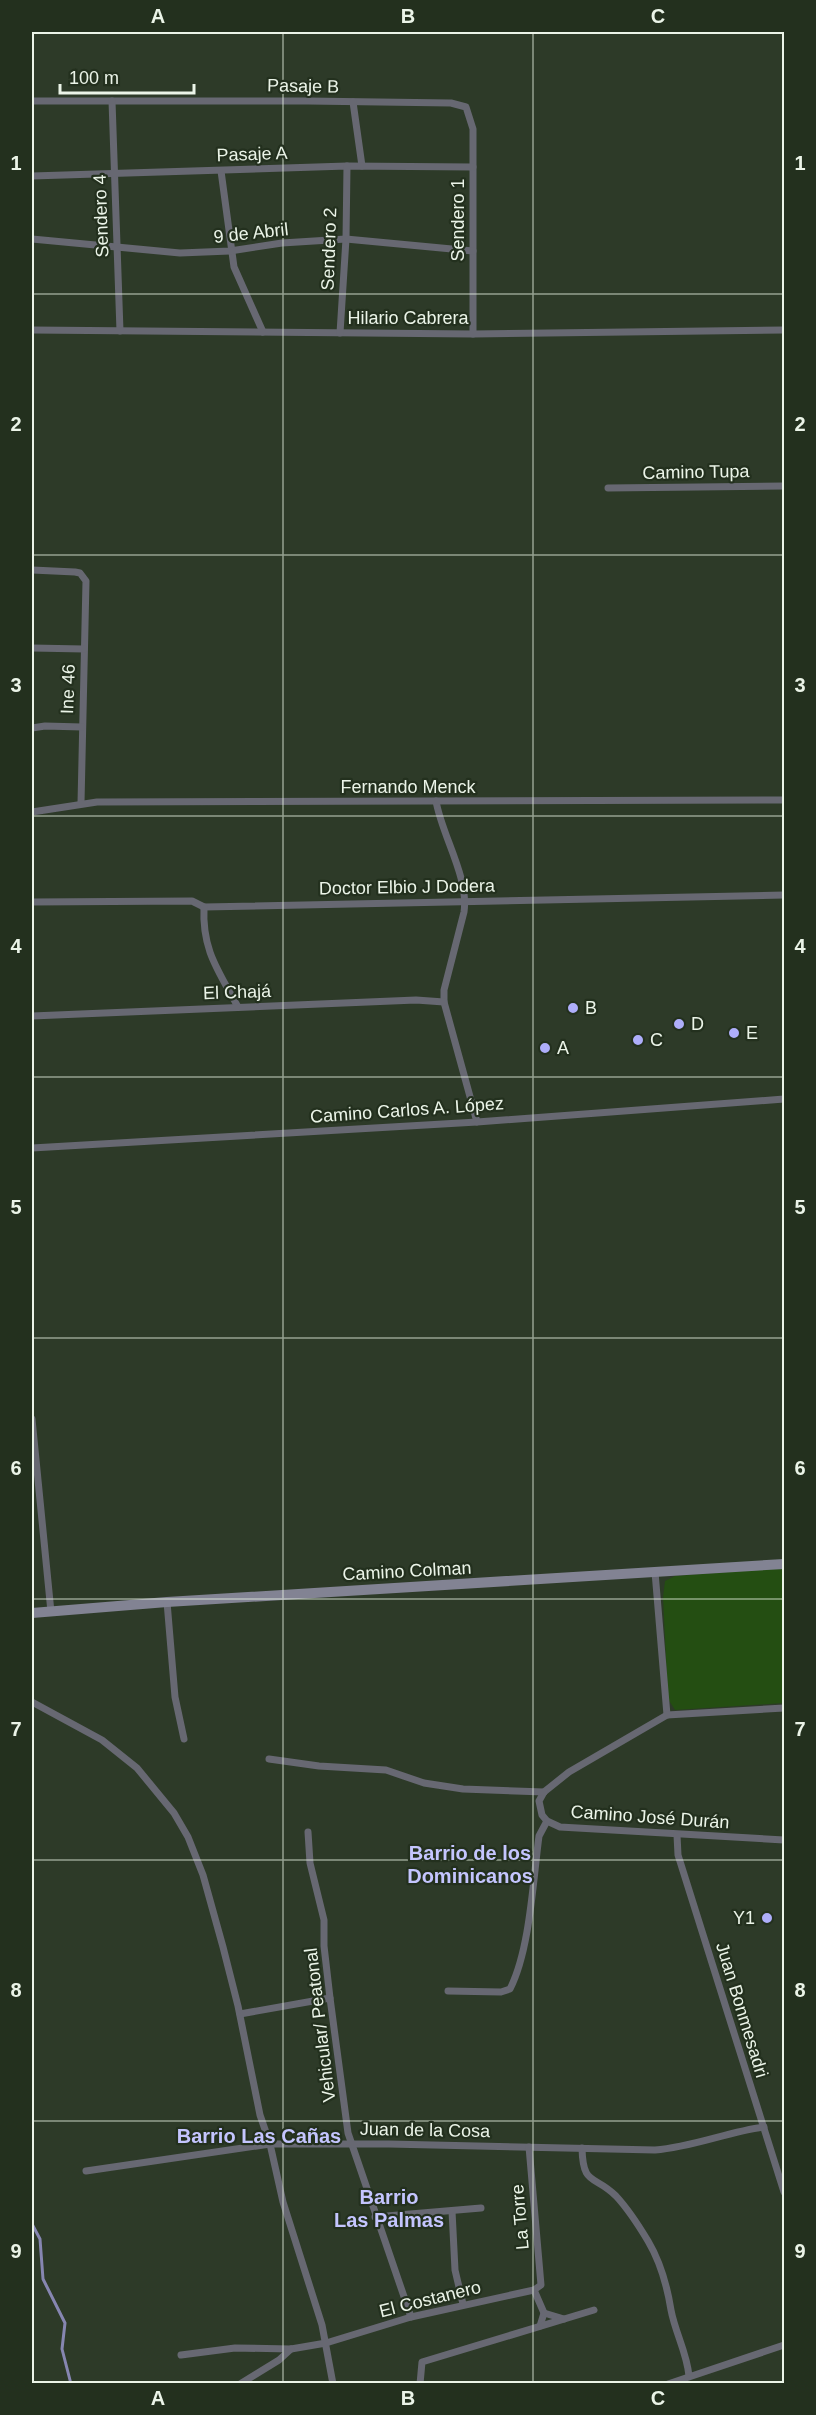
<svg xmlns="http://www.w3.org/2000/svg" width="816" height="2415" font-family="Helvetica,sans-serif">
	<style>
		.green { fill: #244e12 }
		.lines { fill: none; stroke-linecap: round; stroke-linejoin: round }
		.stream { stroke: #8686b1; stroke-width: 3 }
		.street { stroke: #676872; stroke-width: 7 }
		.secondary { stroke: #828393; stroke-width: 10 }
		.grid { fill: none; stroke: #ebf4e8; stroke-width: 1.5; stroke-opacity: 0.55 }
		.poi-dot { fill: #aeaefa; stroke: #23301e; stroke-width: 2 }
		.labels { text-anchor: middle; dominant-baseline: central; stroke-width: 4.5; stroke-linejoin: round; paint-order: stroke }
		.street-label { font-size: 18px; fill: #ebf4e8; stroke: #23301e }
		.poi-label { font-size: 18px; fill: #ebf4e8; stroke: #23301e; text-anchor: start }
		.neighbourhood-label { font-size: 20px; font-weight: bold; fill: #c4c5fe; stroke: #23301e }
		.neatline { fill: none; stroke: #ebf4e8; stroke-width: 2 }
		.grid-label { font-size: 20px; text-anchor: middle; font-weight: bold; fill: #ebf4e8 }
	</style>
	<rect width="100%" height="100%" fill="#2d3a28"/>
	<polygon class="green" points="784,1568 784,1703 675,1710 668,1699 663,1597 665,1581 675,1576"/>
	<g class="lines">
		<polyline class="stream" points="32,2224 40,2239 43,2279 65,2323 62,2349 71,2384"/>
		<g class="street">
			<polyline points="32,101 308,101 451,103 466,107 473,129 473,334"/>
			<polyline points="112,101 120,331"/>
			<polyline points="353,102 362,166"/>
			<polyline points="221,171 234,267 263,332"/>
			<polyline points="32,176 347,166 473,167"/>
			<polyline points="32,239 180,253 230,251 282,243 346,239 473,251"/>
			<polyline points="32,330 473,334 784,330"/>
			<polyline points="340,333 346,239 347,166"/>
			<polyline points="608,488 784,486"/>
			<polyline points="32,570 75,572 80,573 86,581 81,803"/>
			<polyline points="32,648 84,649"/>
			<polyline points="32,728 45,726 82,727"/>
			<path d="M 436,801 C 442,836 469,877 464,912 L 444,990 L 444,1002 L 477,1122"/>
			<polyline points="32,812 97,802 784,800"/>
			<polyline points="32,902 192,901 204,907 784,895"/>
			<path d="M 204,907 C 202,950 218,970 238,1007"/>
			<polyline points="32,1016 416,1000 444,1002"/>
			<polyline points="32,1148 477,1122 784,1099"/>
			<polyline points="32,1419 51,1612"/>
			<polyline points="655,1572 667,1715"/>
			<polyline points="167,1602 175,1697 184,1739"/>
			<polyline points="32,1702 102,1740 137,1768 174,1813 188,1837 203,1875 223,1947 238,2006 260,2115 270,2144 283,2202 322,2325 333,2384"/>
			<polyline points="784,1708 667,1715 569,1772 544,1792 539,1801 542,1815 547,1821 560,1827 784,1840"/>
			<polyline points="269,1759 319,1766 386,1770 424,1783 463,1789 544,1792"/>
			<polyline points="308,1832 310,1863 324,1920 324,1946 330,1998 348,2133 411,2317"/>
			<polyline points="677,1835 678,1855 784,2192"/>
			<path d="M 448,1991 L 501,1992 L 510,1989 C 530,1950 533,1880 539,1836 L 547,1821"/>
			<polyline points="240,2014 330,1998"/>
			<path d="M 582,2148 C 583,2187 594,2174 616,2196 C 628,2209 639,2226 648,2241 C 661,2263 667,2285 671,2310 C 675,2332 687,2353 689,2376"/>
			<path d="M 86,2171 L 270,2144 L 389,2144 L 655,2150 C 693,2147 727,2132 764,2127"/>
			<polyline points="452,2211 455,2270 463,2304"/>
			<polyline points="375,2217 481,2208"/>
			<polyline points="534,2290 544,2313 540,2326"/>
			<polyline points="544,2313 564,2319"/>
			<polyline points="181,2355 235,2348 291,2349 326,2343 411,2317 534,2290 541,2285 529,2147"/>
			<polyline points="240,2384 279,2360 291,2349"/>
			<polyline points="420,2384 422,2362 594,2310"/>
			<polyline points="668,2384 784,2345"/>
		</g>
		<polyline class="secondary" points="32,1613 167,1602 784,1564"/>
	</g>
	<path class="grid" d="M 283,32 L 283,2384M 533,32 L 533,2384M 32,294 L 784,294M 32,555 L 784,555M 32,816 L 784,816M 32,1077 L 784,1077M 32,1338 L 784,1338M 32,1599 L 784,1599M 32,1860 L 784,1860M 32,2121 L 784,2121"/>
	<g class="poi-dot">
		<circle cx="573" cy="1008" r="6"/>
		<circle cx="679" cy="1024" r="6"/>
		<circle cx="734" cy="1033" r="6"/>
		<circle cx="638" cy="1040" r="6"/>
		<circle cx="545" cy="1048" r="6"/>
		<circle cx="767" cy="1918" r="6"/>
	</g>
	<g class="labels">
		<g class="street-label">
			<text transform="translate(303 86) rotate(1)">Pasaje B</text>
			<text transform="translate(252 154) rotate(-2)">Pasaje A</text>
			<text transform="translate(101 216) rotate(-92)">Sendero 4</text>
			<text transform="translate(458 220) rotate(-90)">Sendero 1</text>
			<text transform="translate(251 233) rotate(-6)">9 de Abril</text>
			<text transform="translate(329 249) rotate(-88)">Sendero 2</text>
			<text x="408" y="318">Hilario Cabrera</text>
			<text transform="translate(696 472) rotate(-1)">Camino Tupa</text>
			<text transform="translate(68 689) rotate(-88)">Ine 46</text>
			<text x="408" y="787">Fernando Menck</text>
			<text transform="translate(407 887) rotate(-1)">Doctor Elbio J Dodera</text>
			<text transform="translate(237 992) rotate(-2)">El Chajá</text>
			<text transform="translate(407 1110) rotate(-4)">Camino Carlos A. López</text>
			<text transform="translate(407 1571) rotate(-3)">Camino Colman</text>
			<text transform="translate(650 1817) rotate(4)">Camino José Durán</text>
			<text transform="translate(742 2010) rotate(73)">Juan Bonmesadri</text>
			<text transform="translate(320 2025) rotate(-97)">Vehicular/ Peatonal</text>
			<text transform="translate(425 2130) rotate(1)">Juan de la Cosa</text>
			<text transform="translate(520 2217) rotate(-95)">La Torre</text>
			<text transform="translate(430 2299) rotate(-14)">El Costanero</text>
		</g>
		<g class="poi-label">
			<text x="585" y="1008">B</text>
			<text x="691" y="1024">D</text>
			<text x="746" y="1033">E</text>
			<text x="650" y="1040">C</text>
			<text x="557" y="1048">A</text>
			<text x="755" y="1918" text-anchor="end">Y1</text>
		</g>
		<g class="neighbourhood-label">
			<text x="470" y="1853">Barrio de los<tspan x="470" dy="23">Dominicanos</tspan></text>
			<text x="259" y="2136">Barrio Las Cañas</text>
			<text x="389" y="2197">Barrio<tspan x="389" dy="23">Las Palmas</tspan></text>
		</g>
	</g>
	<rect width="816" height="2415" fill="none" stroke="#23301e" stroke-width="66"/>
	<path d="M60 84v9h134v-9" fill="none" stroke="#ebf4e8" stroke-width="3"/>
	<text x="69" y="84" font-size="18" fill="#ebf4e8" stroke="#23301e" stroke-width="4.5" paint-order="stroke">100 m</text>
	<rect x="33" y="33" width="750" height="2349" class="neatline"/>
	<g class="grid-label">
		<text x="158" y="23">A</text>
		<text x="408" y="23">B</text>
		<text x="658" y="23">C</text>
		<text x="16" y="170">1</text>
		<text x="800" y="170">1</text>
		<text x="16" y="431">2</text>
		<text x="800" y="431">2</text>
		<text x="16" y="692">3</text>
		<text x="800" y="692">3</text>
		<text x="16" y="953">4</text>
		<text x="800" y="953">4</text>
		<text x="16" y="1214">5</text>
		<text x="800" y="1214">5</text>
		<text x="16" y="1475">6</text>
		<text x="800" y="1475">6</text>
		<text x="16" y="1736">7</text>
		<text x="800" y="1736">7</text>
		<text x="16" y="1997">8</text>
		<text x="800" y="1997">8</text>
		<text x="16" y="2258">9</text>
		<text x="800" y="2258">9</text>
		<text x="158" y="2405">A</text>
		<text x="408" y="2405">B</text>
		<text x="658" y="2405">C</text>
	</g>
</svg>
